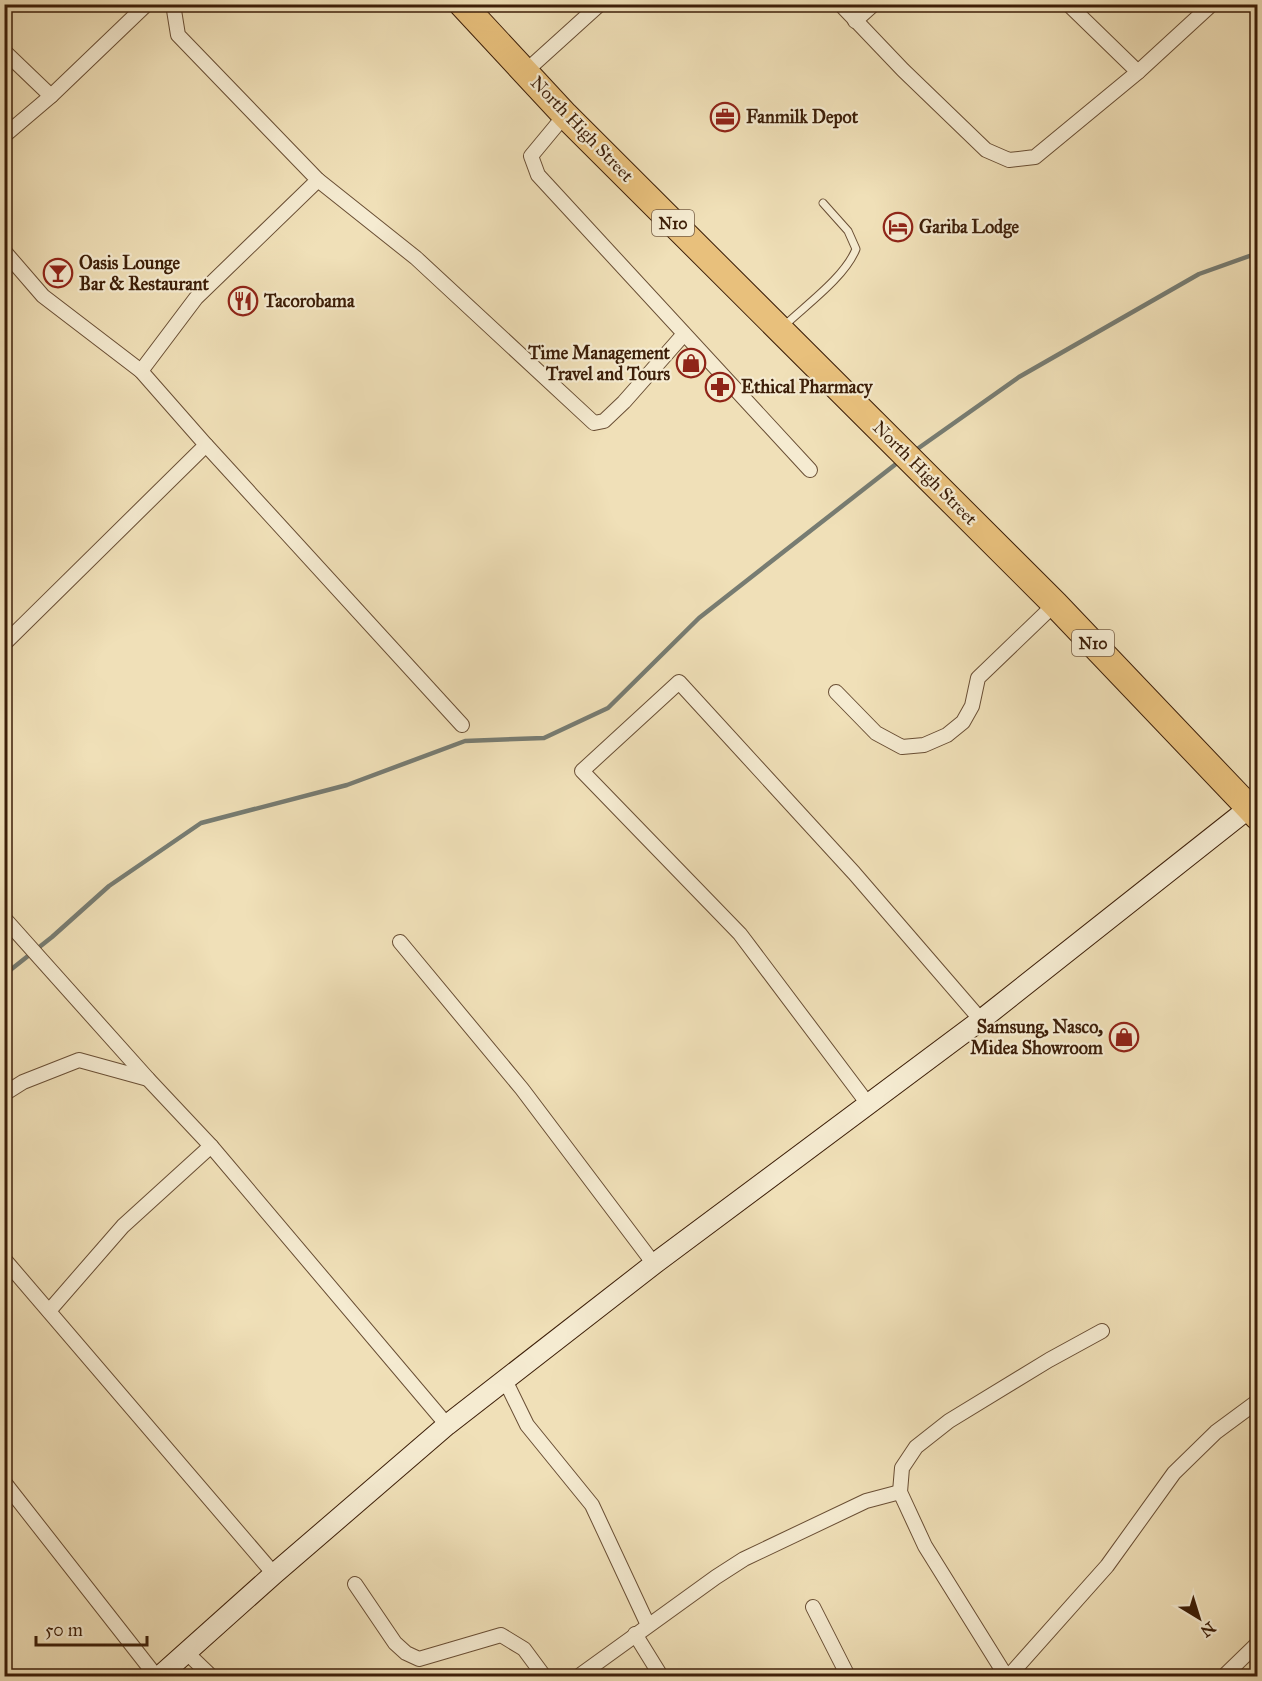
<svg xmlns="http://www.w3.org/2000/svg" width="1262" height="1681" font-family="'IM FELL Great Primer',serif">
	<style>
		.lines { fill: none; stroke-linecap: round; stroke-linejoin: round }
		.stream { stroke: #777c72; stroke-width: 4.5 }
		.lane-casing { stroke: #694e34; stroke-width: 9 }
		.street-casing { stroke: #694e34; stroke-width: 16 }
		.secondary-casing { stroke: #3c1e08; stroke-width: 22 }
		.highway-casing { stroke: #3c1e08; stroke-width: 28 }
		.lane { stroke: #f5ebd1; stroke-width: 7 }
		.street { stroke: #f5ebd1; stroke-width: 14 }
		.secondary { stroke: #f5ebd1; stroke-width: 20 }
		.highway { stroke: #e8c07c; stroke-width: 26 }
		.labels { text-anchor: middle; dominant-baseline: central; stroke-width: 4.5; stroke-linejoin: round; paint-order: stroke }
		.shield { fill: #f5ebd1; stroke: #745c44; stroke-width: 1.5 }
		.shield-label { font-size: 16px; font-weight: bold; fill: #3c1e08 }
		.poi-label { font-size: 18px; font-weight: bold; fill: #3c1e08; stroke: #f5ebd1; text-anchor: start }
		.street-label { font-size: 18px; fill: #3c1e08; stroke: #f5ebd1 }
	</style>
	<rect width="100%" height="100%" fill="#f0e0b8"/>
	<filter id="stains"><feTurbulence type="fractalNoise" baseFrequency=".00333" numOctaves="4"/><feColorMatrix values="0 0 0 0 .2 0 0 0 0 .09 0 0 0 0 .02 0 0 0 .5 -.17"/></filter>
	<radialGradient id="worn" r=".72"><stop offset=".6" stop-color="#630" stop-opacity="0"/><stop offset="1" stop-color="#630" stop-opacity=".3"/></radialGradient>
	<g class="lines">
		<g class="stream">
			<polyline points="913,452 1019,377 1199,274 1258,253"/>
			<polyline points="4,975 52,937 109,886 201,823 347,785 465,741 544,738 608,708 699,618 901,460"/>
		</g>
		<g class="lane-casing">
			<path id="lane" d="M 784,326 C 806,305 845,277 856,249 L 848,231 L 823,203"/>
		</g>
		<g class="street-casing">
			<g id="street">
				<polyline points="840,4 903,70 986,150 1009,160 1035,157 1138,72 1212,4"/>
				<polyline points="1068,4 1138,72"/>
				<polyline points="855,21 874,4"/>
				<polyline points="4,51 51,96"/>
				<polyline points="526,71 600,4"/>
				<polyline points="565,115 531,156 538,175 810,470"/>
				<polyline points="4,136 51,96 147,4"/>
				<polyline points="318,180 416,258 594,423 604,421 624,402 684,334"/>
				<polyline points="4,251 43,296 141,371"/>
				<polyline points="206,445 462,725"/>
				<polyline points="4,644 206,445 141,371 196,298 318,180 178,35 173,4"/>
				<polyline points="836,692 876,733 902,747 924,745 947,735 963,722 972,706 978,678 1055,604"/>
				<polyline points="4,918 148,1079 211,1146 447,1425"/>
				<polyline points="400,942 522,1089 654,1264"/>
				<polyline points="4,1094 23,1082 79,1060 148,1079"/>
				<polyline points="868,1104 740,934 582,771 679,682 854,873 981,1020"/>
				<polyline points="4,1259 274,1574"/>
				<polyline points="49,1311 123,1226 211,1146"/>
				<polyline points="505,1380 527,1425 592,1505 648,1625"/>
				<polyline points="4,1482 156,1676"/>
				<polyline points="355,1584 395,1643 406,1653 419,1659 501,1635 524,1649 544,1676"/>
				<polyline points="813,1607 848,1676"/>
				<polyline points="635,1634 661,1676"/>
				<polyline points="187,1653 211,1676"/>
				<polyline points="579,1676 716,1577 744,1559 866,1501 900,1492"/>
				<polyline points="1006,1676 925,1546 900,1492 902,1468 916,1447 949,1421 1049,1360 1102,1331"/>
				<polyline points="1009,1676 1107,1566 1174,1473 1216,1432 1258,1401"/>
				<polyline points="1224,1676 1258,1643"/>
			</g>
		</g>
		<g class="secondary-casing">
			<polyline id="secondary" points="160,1676 274,1574 447,1425 654,1264 981,1020 1258,801"/>
		</g>
		<g class="highway-casing">
			<polyline id="highway" points="462,4 565,115 1055,604 1258,817"/>
		</g>
		<use href="#lane" class="lane"/>
		<use href="#street" class="street"/>
		<use href="#secondary" class="secondary"/>
		<use href="#highway" class="highway"/>
	</g>
	<defs>
		<g id="office-ring" transform="scale(1.5)"><circle r="9.5" fill="#f5ebd1" stroke="#8f2418" stroke-width="1.5"/><path d="M-6-3h4V-5.5h4V-3h4V5H-6ZM-1-4.5V-3h2v-1.5ZM-6 0V1H6V0Z" fill="#8f2418"/></g>
		<g id="hotel-ring" transform="scale(1.5)"><circle r="9.5" fill="#f5ebd1" stroke="#8f2418" stroke-width="1.5"/><path d="M-6-4.5h1.5V1H6V5H4.5V3h-9V5H-6ZM-4 0a1.8 1.8 0 1 1 3.6 0ZM.5 0V-2.5h3Q6-2.5 6 0Z" fill="#8f2418"/></g>
		<g id="bar-ring" transform="scale(1.5)"><circle r="9.5" fill="#f5ebd1" stroke="#8f2418" stroke-width="1.5"/><path d="M-6-5H6L.8 .8V4.5H3.5V6h-7V4.5H-.8V.8Z" fill="#8f2418"/></g>
		<g id="restaurant-ring" transform="scale(1.5)"><circle r="9.5" fill="#f5ebd1" stroke="#8f2418" stroke-width="1.5"/><path d="M-5-6h1v4h1v-4h1v4h1v-4h1v5L-1.5 .5V6h-2V.5L-5-1ZM5-6V6H3V1.5H1.5Q1.5-4 5-6Z" fill="#8f2418"/></g>
		<g id="shop-ring" transform="scale(1.5)"><circle r="9.5" fill="#f5ebd1" stroke="#8f2418" stroke-width="1.5"/><path d="M-5-2.5h2.3a2.7 3.5 0 0 1 5.4 0H5L5.5 6h-11ZM-1.5-2.5h3a1.5 2.3 0 0 0-3 0Z" fill="#8f2418"/></g>
		<g id="pharmacy-ring" transform="scale(1.5)"><circle r="9.5" fill="#f5ebd1" stroke="#8f2418" stroke-width="1.5"/><path d="M-2-6h4v4h4v4h-4v4h-4v-4h-4v-4h4Z" fill="#8f2418"/></g>
	</defs>
	<g fill-rule="evenodd">
		<use href="#office-ring" x="725" y="117"/>
		<use href="#hotel-ring" x="898" y="227"/>
		<use href="#bar-ring" x="58" y="273"/>
		<use href="#restaurant-ring" x="243" y="301"/>
		<use href="#shop-ring" x="691" y="363"/>
		<use href="#pharmacy-ring" x="720" y="387"/>
		<use href="#shop-ring" x="1124" y="1037"/>
	</g>
	<g class="labels">
		<g class="shield">
			<rect x="652" y="210" width="42" height="26" rx="4.5"/>
			<rect x="1072" y="630" width="42" height="26" rx="4.5"/>
		</g>
		<g class="shield-label">
			<text x="673" y="223">N10</text>
			<text x="1093" y="643">N10</text>
		</g>
		<g class="poi-label">
			<text x="746" y="117">Fanmilk Depot</text>
			<text x="919" y="227">Gariba Lodge</text>
			<text x="79" y="263">Oasis Lounge<tspan x="79" dy="21">Bar &amp; Restaurant</tspan></text>
			<text x="264" y="301">Tacorobama</text>
			<text x="670" y="353" text-anchor="end">Time Management<tspan x="670" dy="21">Travel and Tours</tspan></text>
			<text x="741" y="387">Ethical Pharmacy</text>
			<text x="1103" y="1027" text-anchor="end">Samsung, Nasco,<tspan x="1103" dy="21">Midea Showroom</tspan></text>
		</g>
		<g class="street-label">
			<text transform="translate(582 129) rotate(46)">North High Street</text>
			<text transform="translate(925 473) rotate(45)">North High Street</text>
		</g>
	</g>
	<rect width="1262" height="1681" fill="none" stroke="#f0e0b8" stroke-width="24"/>
	<rect x="6" y="6" width="1250" height="1669" fill="none" stroke="#3c1e08" stroke-width="3"/>
	<rect x="12" y="12" width="1238" height="1657" fill="none" stroke="#3c1e08" stroke-width="1.5"/>
	<g transform="translate(1199 1618) rotate(142)" stroke="#f5ebd1" stroke-width="4.5" paint-order="stroke">
	<path d="M0-4.5L10 22L0 15L-10 22Z" fill="#3c1e08"/>
	<text y="-9" font-size="16" font-weight="bold" text-anchor="middle" fill="#3c1e08">N</text>
	</g>
	<path d="M36 1636v9h111v-9" fill="none" stroke="#3c1e08" stroke-width="3"/>
	<text x="45" y="1636" font-size="18" fill="#3c1e08" stroke="#f5ebd1" stroke-width="4.5" paint-order="stroke">50 m</text>
	<rect width="100%" height="100%" filter="url(#stains)"/>
	<rect width="100%" height="100%" fill="url(#worn)"/>
</svg>
